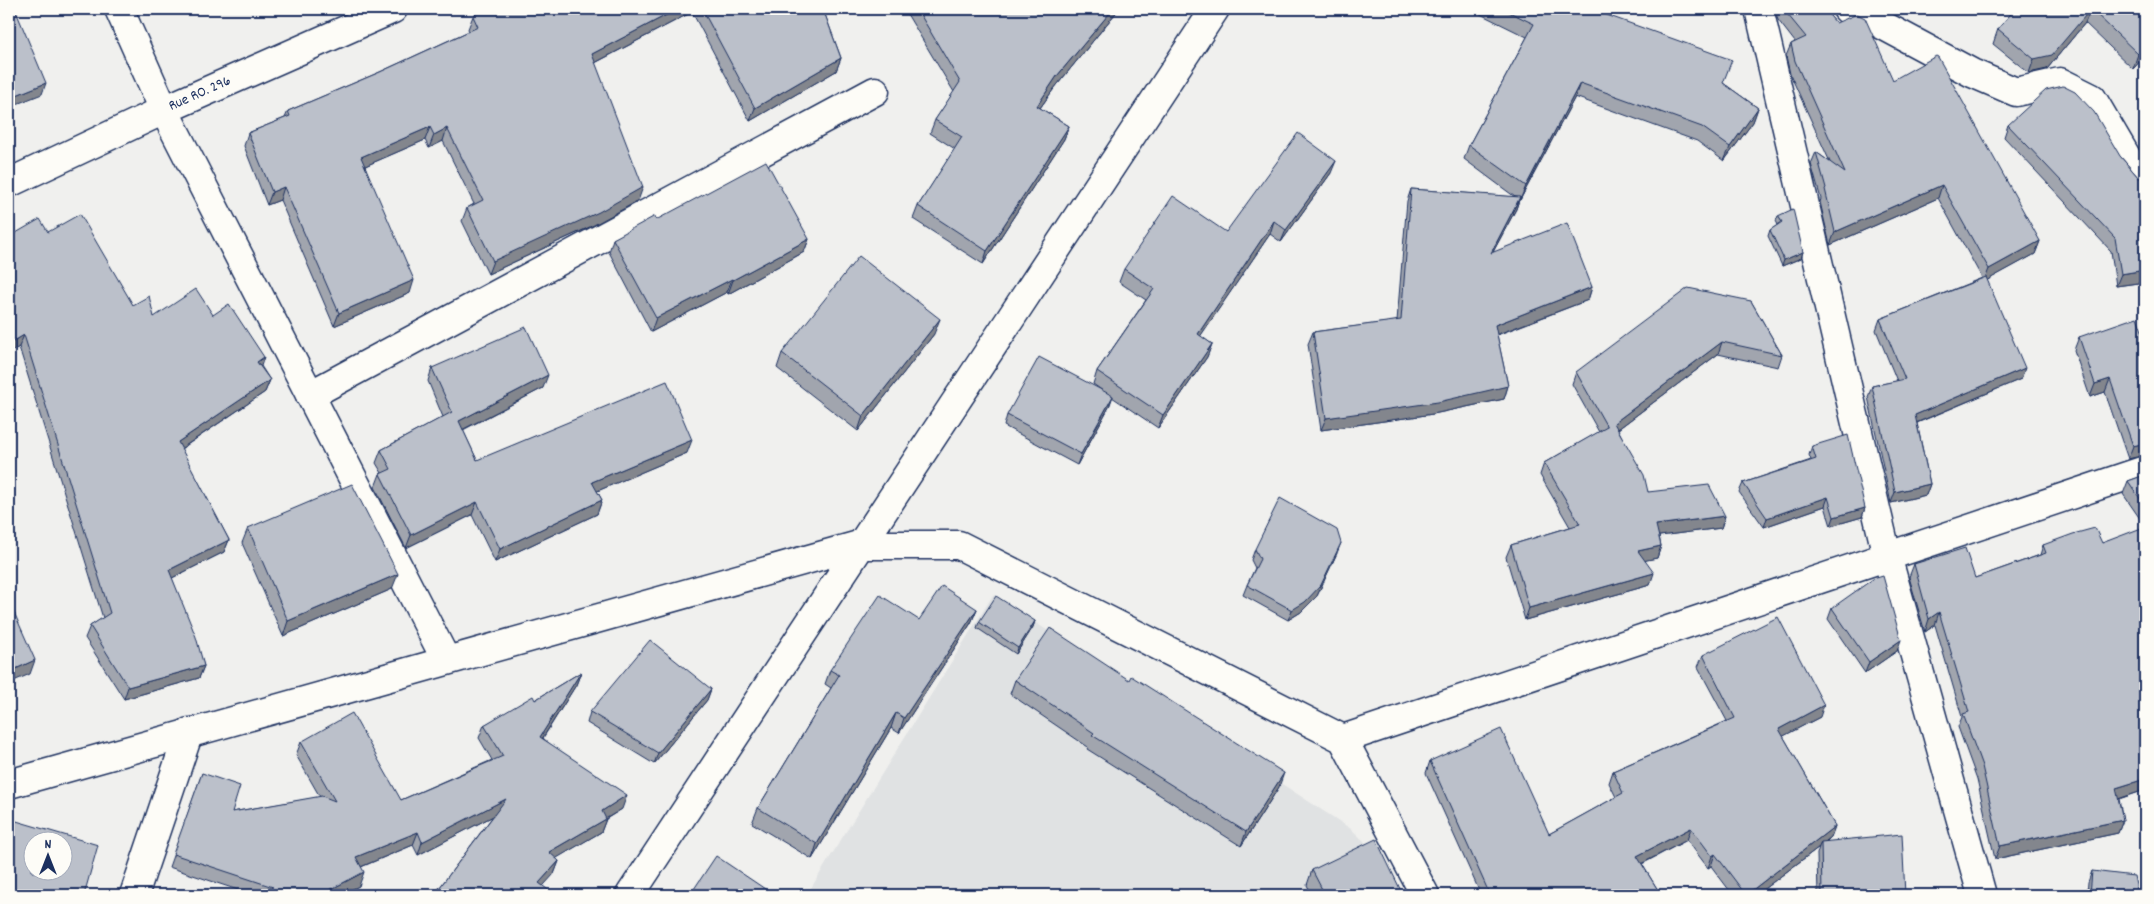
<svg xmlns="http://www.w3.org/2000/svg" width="2154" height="904" font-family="Dekko,sans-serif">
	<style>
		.built { fill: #e0e2e3 }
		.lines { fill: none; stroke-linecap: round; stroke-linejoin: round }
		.minor-casing { stroke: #1b2f5e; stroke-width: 31 }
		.tertiary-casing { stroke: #1b2f5e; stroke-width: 31 }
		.minor { stroke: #fdfcf7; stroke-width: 28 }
		.tertiary { stroke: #fdfcf7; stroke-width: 28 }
		.wall { fill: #a1a5ae; stroke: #1b2f5e }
		.shaded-wall { fill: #83868d; stroke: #1b2f5e }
		.building { fill: #bbc0ca; stroke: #1b2f5e; fill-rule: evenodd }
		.labels { text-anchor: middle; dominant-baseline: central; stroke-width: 5; stroke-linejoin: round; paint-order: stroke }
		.street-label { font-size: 15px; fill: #1b2f5e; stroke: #fdfcf7 }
	</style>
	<rect width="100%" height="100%" fill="#f0f0ee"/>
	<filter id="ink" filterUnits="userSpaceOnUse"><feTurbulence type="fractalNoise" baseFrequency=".02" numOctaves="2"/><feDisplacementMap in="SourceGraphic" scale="10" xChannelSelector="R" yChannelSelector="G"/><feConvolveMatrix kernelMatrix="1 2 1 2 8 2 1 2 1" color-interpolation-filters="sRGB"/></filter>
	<g filter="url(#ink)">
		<polygon class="built" points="993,595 1351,829 1381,857 1401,895 821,895 811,888"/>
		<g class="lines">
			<g class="minor-casing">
				<g id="minor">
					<polyline points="119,9 164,110 446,660"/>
					<polyline points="1759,9 1887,556 1982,895"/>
					<polyline points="1847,9 1858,12 1972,73 2016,92 2060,82 2092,98 2129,161 2145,179"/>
					<polyline points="9,183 164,110 393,9"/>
					<polyline points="310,395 875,91"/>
					<polyline points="1343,739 2145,470"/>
					<polyline points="134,895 189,732"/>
					<polyline points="630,895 1215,9"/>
				</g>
			</g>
			<g class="tertiary-casing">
				<polyline id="tertiary" points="9,784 859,545 959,545 1343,739 1425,895"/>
			</g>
			<use href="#minor" class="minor"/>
			<use href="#tertiary" class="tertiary"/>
		</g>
		<g class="wall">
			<polygon points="483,9 823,9 841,58 836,71 750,121 692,12 595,63 638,201 594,225 488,274 462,221 467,208 474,204 443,141 429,148 425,140 365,166 410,293 334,326 280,200 267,205 244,146 248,133 285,118 288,111 380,72 469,31 468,29 473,16"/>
			<polygon points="904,9 1119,9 1053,90 1040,108 1069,126 1064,139 983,264 913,219 918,206 955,149 930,133 935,120 954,92"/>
			<polygon points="1470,9 1609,9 1606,14 1723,83 1758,108 1753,122 1724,161 1697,141 1575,97 1520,200 1519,200 1516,209 1493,252 1592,287 1588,300 1497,335 1508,386 1504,399 1433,414 1321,430 1308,344 1313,332 1397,321 1407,201 1411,189 1515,197 1464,159 1469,145 1527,37"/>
			<polygon points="1778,9 1824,9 1836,23 1893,80 2040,241 2035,254 1987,280 2021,379 1917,423 1930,484 1926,495 1891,503 1868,397 1872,386 1897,381 1876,330 1880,319 1982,278 1938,198 1830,245 1820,202 1821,199 1811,164 1816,152 1830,162 1790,74 1786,56 1791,44 1795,42 1778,20 1776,13"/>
			<polygon points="2015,9 2145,9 2145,56 2133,69 2085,23 2047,69 2029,73 1993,44 1998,29"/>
			<polygon points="2008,125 2120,156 2138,177 2144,181 2145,282 2116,286 2111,251 2004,137"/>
			<polygon points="1331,173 1281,242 1270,234 1200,336 1212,344 1207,357 1158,428 1112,397 1109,407 1077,465 1004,426 1007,415 1103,391 1093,384 1097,371 1146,300 1119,282 1124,269 1226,232"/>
			<polygon points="1778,216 1803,252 1801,258 1782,266 1768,236 1770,230 1778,225 1776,221"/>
			<polygon points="656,220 809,239 804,252 728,294 727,292 651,332 609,252 613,239"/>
			<polygon points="48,232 133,305 154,317 213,315 261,366 270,380 265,392 181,449 229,540 224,552 172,578 204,666 199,678 124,699 85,638 90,626 103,618 19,347 9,353 9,237"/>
			<polygon points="1751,301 1782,355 1778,367 1718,354 1618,429 1648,492 1725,516 1721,528 1659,536 1661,546 1657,558 1645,560 1650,585 1525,620 1506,557 1511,545 1570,527 1540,475 1544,463 1599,432 1572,384 1576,372"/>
			<polygon points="934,334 858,431 777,368 782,353"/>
			<polygon points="2079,337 2145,339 2145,455 2128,459 2105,392 2090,397 2074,350"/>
			<polygon points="432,368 543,388 463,430 477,460 687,453 597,491 602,500 597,514 495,562 472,515 406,548 375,487 380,474 382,473 376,463 381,450 443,417 428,381"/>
			<polygon points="1812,446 1865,508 1862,517 1831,526 1825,506 1764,527 1739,492 1743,483 1811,460 1809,455"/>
			<polygon points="2145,475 2145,526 2123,494 2128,481"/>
			<polygon points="248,528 392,589 283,636 242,543"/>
			<polygon points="2145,530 2145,790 2119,799 2123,820 2118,833 1995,859 1977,779 1958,727 1962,717 1935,625 1925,632 1909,577 1914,564 1975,578 2040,555 2043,545 2102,543"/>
			<polygon points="1255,549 1337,553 1317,596 1301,612 1288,620 1243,595 1247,585 1255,568 1251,560"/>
			<polygon points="1832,608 1897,651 1865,673 1828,619"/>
			<polygon points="977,609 971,623 899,733 891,728 812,859 752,823 758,808 831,688 825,684 830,670 919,620"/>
			<polygon points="1035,621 1033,627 1016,654 977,628 979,622"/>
			<polygon points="1703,655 1820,717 1783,736 1835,826 1831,837 1827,841 1905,895 1818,895 1817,854 1819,847 1756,895 1733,895 1711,866 1708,868 1687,840 1642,864 1661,895 1481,895 1426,773 1430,761 1549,834 1616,797 1609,783 1613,771 1727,721 1698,667"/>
			<polygon points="581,672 576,685 543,738 622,809 606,819 601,832 556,858 559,861 554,874 434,895 493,816 418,855 413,845 361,867 359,886 341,895 253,895 169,867 202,773 232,812 320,797 296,755 301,742 401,800 492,760 479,738 484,725 535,700"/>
			<polygon points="1015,680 1279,787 1241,846 1087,749 1088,747 1010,694"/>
			<polygon points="711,689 707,700 654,764 587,723 590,712"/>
			<polygon points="1312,870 1403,895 1312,895 1307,885"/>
			<polygon points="2092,871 2138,895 2087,895 2088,882"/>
		</g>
		<g class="shaded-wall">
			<polygon points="678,9 693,9 692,12 587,67 592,54"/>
			<polygon points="895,9 902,9 893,12"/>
			<polygon points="1113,9 1119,9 1053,90 1032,119 1037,106 1057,76"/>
			<polygon points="1607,9 1609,9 1599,28 1604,14"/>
			<polygon points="2091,9 2085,23 2047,69 2029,73 2034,59"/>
			<polygon points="2145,47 2145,56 2133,69 2138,54"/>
			<polygon points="841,58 836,71 750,121 755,108"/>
			<polygon points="46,83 42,94 9,107 9,98"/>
			<polygon points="1580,83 1575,97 1520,200 1526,186"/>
			<polygon points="1758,108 1753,122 1724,161 1730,147"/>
			<polygon points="1069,126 1064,139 983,264 987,251"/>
			<polygon points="430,127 425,140 356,170 361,157"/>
			<polygon points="447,128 443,141 429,148 434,135"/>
			<polygon points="1336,161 1331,173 1281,242 1286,230"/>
			<polygon points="1942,185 1938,198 1830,245 1835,232"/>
			<polygon points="284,187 280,200 267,205 272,192"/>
			<polygon points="643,187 638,201 594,225 488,274 493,261"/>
			<polygon points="1520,197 1516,209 1486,265 1491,253"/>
			<polygon points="1274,221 1270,234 1193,347 1198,334"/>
			<polygon points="809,239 804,252 728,294 733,280"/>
			<polygon points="2040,241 2035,254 1984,282 1989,269"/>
			<polygon points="1803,252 1801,258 1782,266 1784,260"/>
			<polygon points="2145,270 2145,282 2116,286 2121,274"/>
			<polygon points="732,279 727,292 651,332 656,318"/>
			<polygon points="414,280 410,293 334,326 339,313"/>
			<polygon points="1592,287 1588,300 1490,337 1495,325"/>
			<polygon points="940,319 934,334 858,431 863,416"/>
			<polygon points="24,335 19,347 9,353 9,344"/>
			<polygon points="1722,342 1718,354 1610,435 1614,423"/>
			<polygon points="1212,344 1207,357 1158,428 1163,415"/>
			<polygon points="264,357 260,369 257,362"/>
			<polygon points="2025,368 2021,379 1911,425 1915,415"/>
			<polygon points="548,375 543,388 454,434 459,421"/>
			<polygon points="2110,379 2105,392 2090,397 2095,384"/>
			<polygon points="270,380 265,392 173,454 178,442"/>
			<polygon points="1508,386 1504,399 1433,414 1321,430 1326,418"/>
			<polygon points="1113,396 1109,407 1077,465 1081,454"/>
			<polygon points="692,440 687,453 588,495 592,482"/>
			<polygon points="2145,443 2145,455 2128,459 2133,446"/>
			<polygon points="1930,484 1926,495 1891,503 1895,492"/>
			<polygon points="1828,497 1825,506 1764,527 1767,518"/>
			<polygon points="602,500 597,514 495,562 500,549"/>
			<polygon points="477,502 472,515 406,548 411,535"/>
			<polygon points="1865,508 1862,517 1831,526 1834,517"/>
			<polygon points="1725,516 1721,528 1652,537 1656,525"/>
			<polygon points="229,540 224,552 164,582 169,570"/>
			<polygon points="1341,543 1337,553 1317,596 1301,612 1288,620 1292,610"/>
			<polygon points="1661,546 1657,558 1633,563 1638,551"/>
			<polygon points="1654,573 1650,585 1525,620 1529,608"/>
			<polygon points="398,574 392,589 283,636 288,621"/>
			<polygon points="977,609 971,623 899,733 904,718"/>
			<polygon points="1939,612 1935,625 1925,632 1929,619"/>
			<polygon points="1035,621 1033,627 1016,654 1018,648"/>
			<polygon points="1901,640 1897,651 1865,673 1869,662"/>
			<polygon points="35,660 30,674 9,683 9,672"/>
			<polygon points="204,666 199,678 124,699 128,687"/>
			<polygon points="581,672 576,685 535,750 540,737"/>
			<polygon points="711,689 707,700 654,764 658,753"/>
			<polygon points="1824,705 1820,717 1774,741 1779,729"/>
			<polygon points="896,713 891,728 812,859 817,844"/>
			<polygon points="1284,773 1279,787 1241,846 1246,832"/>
			<polygon points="2145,779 2145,790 2112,801 2116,788"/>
			<polygon points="627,795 622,809 597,824 602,811"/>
			<polygon points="506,799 501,812 418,855 422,842"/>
			<polygon points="606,819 601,832 545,865 549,852"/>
			<polygon points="2123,820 2118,833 1995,859 2000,846"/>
			<polygon points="1835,826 1831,837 1821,845 1821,842 1819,847 1756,895 1746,895"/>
			<polygon points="1691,828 1687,840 1633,868 1637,856"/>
			<polygon points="418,832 413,845 351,871 356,857"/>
			<polygon points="1715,854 1711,866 1708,868 1712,856"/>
			<polygon points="559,861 554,874 535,895 539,883"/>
			<polygon points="364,872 359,886 341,895 320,895"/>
		</g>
		<g class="building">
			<polygon points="9,9 15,9 46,83 9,98"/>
			<polygon points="483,9 678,9 592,54 643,187 599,212 493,261 467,208 483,200 447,128 434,135 430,127 361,157 414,280 339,313 284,187 272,192 248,133 290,116 288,111 380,72 478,27 473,16"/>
			<polygon points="702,9 823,9 841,58 755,108"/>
			<polygon points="917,9 1113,9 1057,76 1037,106 1069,126 987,251 918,206 962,137 935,120 960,82"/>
			<polygon points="1503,9 1607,9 1604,14 1732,60 1723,83 1758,108 1730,147 1702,127 1580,83 1526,186 1469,145 1534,24"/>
			<polygon points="1783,9 1824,9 1836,23 1857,14 1865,18 1893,80 1936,56 1938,57 2040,241 1989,269 1942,185 1835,232 1825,189 1826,188 1816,152 1845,173 1795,61 1791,44 1806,37"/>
			<polygon points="2015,9 2145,9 2145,47 2138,54 2091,9 2052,55 2034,59 1998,29"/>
			<polygon points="2063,86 2075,92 2094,112 2120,156 2138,177 2145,181 2145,270 2121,274 2115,238 2008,125 2046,90"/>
			<polygon points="1298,133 1336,161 1286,230 1274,221 1198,334 1212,344 1163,415 1097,371 1154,289 1124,269 1173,196 1226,232"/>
			<polygon points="766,161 809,239 733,280 732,279 656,318 613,239 655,216 656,220"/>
			<polygon points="1411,189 1520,197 1491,253 1567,223 1592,287 1495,325 1508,386 1438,402 1326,418 1313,332 1401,320"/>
			<polygon points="1793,209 1803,252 1784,260 1770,230 1782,222 1778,216"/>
			<polygon points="80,214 133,305 149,296 154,317 196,289 213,315 229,304 264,357 257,362 270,380 178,442 229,540 169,570 196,637 204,666 128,687 90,626 110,613 24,335 9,344 9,237 40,219 48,232"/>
			<polygon points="859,256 940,319 863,416 782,353"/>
			<polygon points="1986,277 2025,368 1915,415 1930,484 1895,492 1872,386 1905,379 1880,319"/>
			<polygon points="1688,288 1751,301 1782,355 1722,342 1614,423 1644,475 1648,492 1709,485 1725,516 1656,525 1661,546 1638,551 1654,573 1529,608 1511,545 1580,524 1544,463 1607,427 1576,372"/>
			<polygon points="2137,317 2145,339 2145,443 2133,446 2110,379 2095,384 2079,337"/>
			<polygon points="526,327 548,375 459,421 477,460 667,381 692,440 592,482 602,500 500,549 477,502 411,535 380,474 391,469 381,450 452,412 432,368"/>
			<polygon points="1039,357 1113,396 1081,454 1007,415"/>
			<polygon points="1848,435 1865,508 1834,517 1828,497 1767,518 1743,483 1816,459 1812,446"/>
			<polygon points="2145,475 2145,506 2128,481"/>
			<polygon points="352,484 398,574 288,621 248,528"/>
			<polygon points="1280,498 1337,530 1341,543 1321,585 1305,602 1292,610 1247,585 1260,559 1255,549"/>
			<polygon points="2144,527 2145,530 2145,779 2116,788 2123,820 2000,846 1982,766 1963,714 1969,712 1939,612 1929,619 1914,564 1965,548 1975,578 2046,553 2043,545 2073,534 2095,528 2102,543"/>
			<polygon points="1883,576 1901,640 1869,662 1832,608 1873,579"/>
			<polygon points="942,586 977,609 904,718 896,713 817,844 758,808 839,675 830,670 880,595 919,620"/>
			<polygon points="996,596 1035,621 1018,648 979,622"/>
			<polygon points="9,601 35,660 9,672"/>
			<polygon points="1778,617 1824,705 1779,729 1835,826 1746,895 1715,854 1712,856 1691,828 1637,856 1661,895 1490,895 1430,761 1501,729 1549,834 1623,793 1613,771 1735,718 1703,655"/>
			<polygon points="1050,628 1129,680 1131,676 1284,773 1246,832 1092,735 1094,733 1015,680"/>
			<polygon points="650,640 711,689 658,753 590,712"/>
			<polygon points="581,672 540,737 627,795 602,811 606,819 549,852 559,861 539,883 555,895 434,895 506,799 422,842 418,832 356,857 364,872 320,895 254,895 273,887 173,854 202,773 240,786 232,812 322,796 335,801 301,742 352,713 401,800 503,756 484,725 533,696 535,700"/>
			<path d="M 13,820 L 98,845 L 84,895 L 9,895 L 9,835 ZM 32,842 L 62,842 L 62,872 L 32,872 Z"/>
			<polygon points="1902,834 1905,895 1822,895 1821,842"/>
			<polygon points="1376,839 1403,895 1325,895 1312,870"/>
			<polygon points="716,856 774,895 690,895"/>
			<polygon points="2092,871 2134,876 2138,895 2090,895"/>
		</g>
	</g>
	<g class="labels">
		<g class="street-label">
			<text transform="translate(200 94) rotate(-24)">Rue RO. 296</text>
		</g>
	</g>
	<rect width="2154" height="904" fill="none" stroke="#fdfcf7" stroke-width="30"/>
	<rect x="15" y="15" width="2124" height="874" fill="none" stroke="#1b2f5e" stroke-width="2" filter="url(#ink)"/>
	<g transform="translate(48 856)"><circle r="24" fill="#fdfcf7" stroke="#a3aaba"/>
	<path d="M0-4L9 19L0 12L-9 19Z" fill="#1b2f5e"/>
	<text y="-8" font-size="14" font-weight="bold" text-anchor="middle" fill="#1b2f5e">N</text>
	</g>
</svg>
